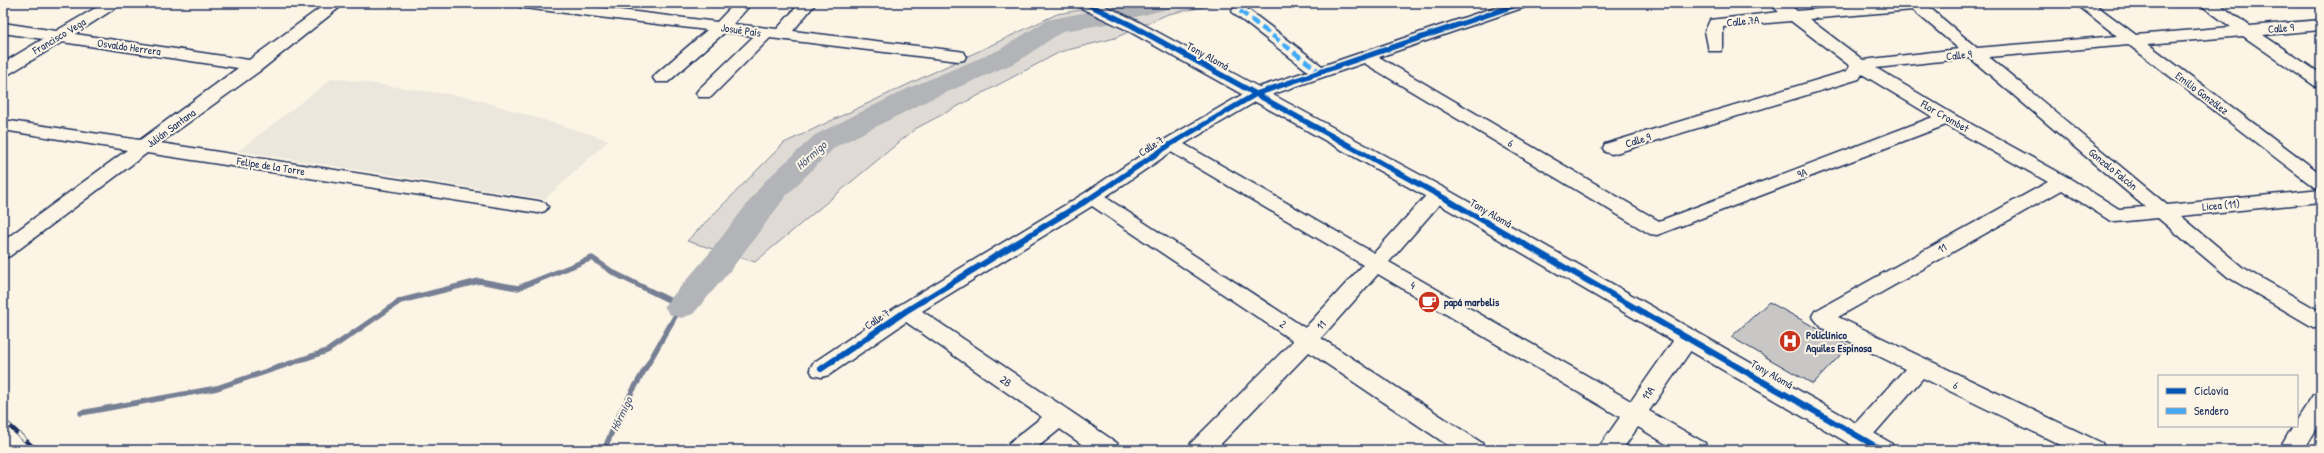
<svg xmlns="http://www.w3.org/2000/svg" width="2324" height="453" font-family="'Patrick Hand',sans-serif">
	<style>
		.built { fill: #ece7dc }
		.green { fill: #dfdbd4; stroke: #7d8599 }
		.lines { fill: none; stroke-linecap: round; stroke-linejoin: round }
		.stream { stroke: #767f94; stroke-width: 5.5 }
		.river { fill: #b2b4b8; fill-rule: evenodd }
		.building { fill: #c8c7c6; stroke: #1b2f5e }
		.street-casing { stroke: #1b2f5e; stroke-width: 3 }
		.secondary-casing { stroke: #1b2f5e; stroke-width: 3 }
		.street { fill: #fcf5e5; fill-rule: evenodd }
		.secondary { fill: #fcf5e5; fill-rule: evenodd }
		.rail-casing { stroke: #1b2f5e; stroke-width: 5 }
		.rail { stroke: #fcf5e5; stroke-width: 3.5; stroke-dasharray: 10; stroke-linecap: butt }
		.quiet { stroke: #3fa9f5; stroke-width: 4.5; stroke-dasharray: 9 4.5; stroke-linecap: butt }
		.cycleway-far1-casing { stroke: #fcf5e5; stroke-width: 8 }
		.cycleway-casing { stroke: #fcf5e5; stroke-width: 9 }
		.cycleway-far1 { stroke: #0057b8; stroke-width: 5.5 }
		.cycleway { stroke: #0057b8; stroke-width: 6 }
		.labels { text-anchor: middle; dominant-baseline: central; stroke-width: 4; stroke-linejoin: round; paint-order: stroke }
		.street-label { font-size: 11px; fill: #1b2f5e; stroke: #fcf5e5 }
		.poi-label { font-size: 11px; font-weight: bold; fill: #1b2f5e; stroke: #fcf5e5; text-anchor: start }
		.water-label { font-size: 12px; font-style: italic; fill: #485779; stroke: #fcf5e5 }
	</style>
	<rect width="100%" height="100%" fill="#fcf5e5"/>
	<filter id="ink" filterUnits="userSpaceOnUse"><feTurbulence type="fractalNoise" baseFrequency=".025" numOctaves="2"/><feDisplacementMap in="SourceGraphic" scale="8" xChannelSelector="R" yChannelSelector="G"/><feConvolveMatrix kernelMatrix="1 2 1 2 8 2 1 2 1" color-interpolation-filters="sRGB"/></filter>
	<g filter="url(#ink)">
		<polygon class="built" points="333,78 469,97 609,140 545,199 238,151"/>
		<polygon class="green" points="1121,3 1223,3 1168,14 1115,38 1060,52 915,129 755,262 687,241 784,143 1057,14"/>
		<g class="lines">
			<polyline class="stream" points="81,413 217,388 327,351 400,301 479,281 518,288 592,258 614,273 681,306 620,413 604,450"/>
			<polygon class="river" points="1133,3 1175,3 1172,8 1107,24 1063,31 1017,62 931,99 835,147 786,196 729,272 693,314 681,318 669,314 664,306 707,256 764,182 815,135 911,87 999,50 1047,20"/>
		</g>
		<polygon class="building" points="1769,302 1849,346 1813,384 1731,337"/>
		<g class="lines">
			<g class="street-casing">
				<g id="street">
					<polygon points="104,3 123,3 75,34 249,60 327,3 345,3 261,70 160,143 538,201 545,203 548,207 545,211 538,213 147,153 10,256 3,258 3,241 127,150 3,130 3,120 140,140 238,68 62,42 9,74 3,75 3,63 43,39 3,33 3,23 56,31"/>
					<polygon points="516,3 563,3 717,22 735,3 752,3 733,24 777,29 800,3 816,3 793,31 958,51 964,52 966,56 964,60 958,61 770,38 711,97 699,97 696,93 699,89 754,36 725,32 668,82 656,82 653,78 656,74 707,30 524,8 518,6"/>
					<path d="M 1507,3 L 1530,3 L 1528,6 L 1379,57 L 1659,221 L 1933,117 L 1862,74 L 1859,79 L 1619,152 L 1612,154 L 1605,152 L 1603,148 L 1605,144 L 1847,71 L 1850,66 L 1791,21 L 1723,27 L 1723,47 L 1721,51 L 1709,51 L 1705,31 L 1710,20 L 1779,12 L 1769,3 L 1787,3 L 1797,11 L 1884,3 L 1945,3 L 1943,6 L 1930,8 L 1977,48 L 2117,36 L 2075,3 L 2093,3 L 2136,35 L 2231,27 L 2198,3 L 2217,3 L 2250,26 L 2321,20 L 2321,30 L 2263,35 L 2321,74 L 2321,87 L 2315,86 L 2243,36 L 2148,44 L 2321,174 L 2321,189 L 2314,187 L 2129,45 L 1989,57 L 2167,205 L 2321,190 L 2321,202 L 2181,216 L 2242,267 L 2321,312 L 2321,330 L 2313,327 L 2228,277 L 2158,218 L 2116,222 L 2109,220 L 2062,190 L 1838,317 L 2102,443 L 2105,450 L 2071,450 L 1923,378 L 1866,443 L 1858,445 L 1850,443 L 1846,436 L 1850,429 L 1905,369 L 1822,328 L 1812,316 L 1815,311 L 2048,182 L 1946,125 L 1657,235 L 1650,234 L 1364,63 L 1262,98 L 1184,144 L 1374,253 L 1431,190 L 1438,188 L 1445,190 L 1448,194 L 1445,198 L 1389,262 L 1631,401 L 1680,331 L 1688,329 L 1696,331 L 1699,337 L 1696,343 L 1649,411 L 1705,443 L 1708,450 L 1676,450 L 1638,427 L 1622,450 L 1597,450 L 1620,417 L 1378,274 L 1321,338 L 1482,443 L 1485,450 L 1455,450 L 1309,352 L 1215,450 L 1188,450 L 1191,443 L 1293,341 L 1092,206 L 922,311 L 1117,443 L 1120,450 L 1090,450 L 1060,429 L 1034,450 L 1006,450 L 1009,443 L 1042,417 L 906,322 L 829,375 L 821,377 L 813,375 L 810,369 L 813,363 L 898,306 L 1085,193 L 1164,140 L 1250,90 L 1308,71 L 1234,14 L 1232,11 L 1234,8 L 1246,8 L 1322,66 ZM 1913,10 L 1959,49 L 1863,60 L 1809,19 ZM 1970,58 L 2145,207 L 2119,209 L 2069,178 L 1953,114 L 1876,68 ZM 1171,152 L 1363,265 L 1305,328 L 1105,197 Z"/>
					<polygon points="2321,392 2321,421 2304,450 2279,450 2293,426 2297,426 2297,420 2313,395"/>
				</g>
			</g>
			<g class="secondary-casing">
				<polygon id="secondary" points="1076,3 1099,3 1137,21 1446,189 1891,443 1895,450 1860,450 1430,199 1125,29 1079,7"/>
			</g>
			<use href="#street" class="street"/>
			<use href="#secondary" class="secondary"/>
			<g class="rail-casing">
				<polyline id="rail" points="3,420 36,450"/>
			</g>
			<use href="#rail" class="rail"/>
			<polyline class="quiet" points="1240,11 1320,72"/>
			<g class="cycleway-far1-casing">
				<g id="cycleway-far1">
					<polyline points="1085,3 1131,25 1453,203"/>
					<polyline points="1083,203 1171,144 1256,94 1522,3"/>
				</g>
			</g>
			<g class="cycleway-casing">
				<g id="cycleway">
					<polyline points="1451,202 1882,450"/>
					<polyline points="821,369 906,311 1084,202"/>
				</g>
			</g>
			<use href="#cycleway-far1" class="cycleway-far1"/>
			<use href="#cycleway" class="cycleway"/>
		</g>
	</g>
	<defs>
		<g id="cafe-disc" transform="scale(1.15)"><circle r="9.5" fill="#c8321e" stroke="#fcf5e5"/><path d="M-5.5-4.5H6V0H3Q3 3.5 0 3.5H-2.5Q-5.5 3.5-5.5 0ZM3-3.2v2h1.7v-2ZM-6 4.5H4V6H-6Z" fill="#fff"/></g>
		<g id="hospital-disc" transform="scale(1.15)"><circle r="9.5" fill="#c8321e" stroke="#fcf5e5"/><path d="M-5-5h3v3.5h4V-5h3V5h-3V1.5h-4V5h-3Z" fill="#fff"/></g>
	</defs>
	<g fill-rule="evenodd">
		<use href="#cafe-disc" x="1429" y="302"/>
		<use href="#hospital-disc" x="1790" y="341"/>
	</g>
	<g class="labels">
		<g class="street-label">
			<text transform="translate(1743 21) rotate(-5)">Calle 7A</text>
			<text transform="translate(2281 28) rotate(-4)">Calle 9</text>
			<text transform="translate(741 30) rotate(8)">Josué País</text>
			<text transform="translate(59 36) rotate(-31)">Francisco Vega</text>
			<text transform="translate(129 47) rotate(8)">Osvaldo Herrera</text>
			<text transform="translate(1959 55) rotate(-6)">Calle 9</text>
			<text transform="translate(1208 56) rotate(29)">Tony Alomá</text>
			<text transform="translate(2202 93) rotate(37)">Emilio González</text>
			<text transform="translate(1945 116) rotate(30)">Flor Crombet</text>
			<text transform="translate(171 128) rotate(-36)">Julián Santana</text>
			<text transform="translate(1638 140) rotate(-17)">Calle 9</text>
			<text transform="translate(1511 143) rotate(30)">6</text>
			<text transform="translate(1151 146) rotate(-34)">Calle 7</text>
			<text transform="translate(271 166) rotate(9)">Felipe de la Torre</text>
			<text transform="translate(2113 169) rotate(39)">Gonzalo Falcón</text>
			<text transform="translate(1802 173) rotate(-21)">9A</text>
			<text transform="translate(2221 205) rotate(-5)">Licea (11)</text>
			<text transform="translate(1491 213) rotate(30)">Tony Alomá</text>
			<text transform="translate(1942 248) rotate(-30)">11</text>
			<text transform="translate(1413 285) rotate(30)">4</text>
			<text transform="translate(877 319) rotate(-34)">Calle 7</text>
			<text transform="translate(1283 324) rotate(34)">2</text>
			<text transform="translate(1321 325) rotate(-48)">11</text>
			<text transform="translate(1772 374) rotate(30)">Tony Alomá</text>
			<text transform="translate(1006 381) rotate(35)">2B</text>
			<text transform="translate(1956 385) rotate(25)">6</text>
			<text transform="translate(1648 393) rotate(-55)">11A</text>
		</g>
		<g class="poi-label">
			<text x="1444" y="302">papá marbelis</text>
			<text x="1806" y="335">Policlínico<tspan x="1806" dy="13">Aquiles Espinosa</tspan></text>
		</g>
		<g class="water-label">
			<text transform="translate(811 155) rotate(-42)">Hórmigo</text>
			<text transform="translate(621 414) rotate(-64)">Hórmigo</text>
		</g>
	</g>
	<rect width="2324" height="453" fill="none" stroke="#fcf5e5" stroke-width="16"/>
	<rect x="8" y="8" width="2308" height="437" fill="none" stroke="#1b2f5e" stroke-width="1.5" filter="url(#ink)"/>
	<rect x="2158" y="375" width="140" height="52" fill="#fcf5e5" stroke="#a2a6af"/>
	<rect x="2166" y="388" width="20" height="6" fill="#0057b8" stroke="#a2a6af"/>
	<text x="2194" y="395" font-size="12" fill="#1b2f5e">Ciclovía</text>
	<rect x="2166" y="408" width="20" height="6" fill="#3fa9f5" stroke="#a2a6af"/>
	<text x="2194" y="415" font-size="12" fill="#1b2f5e">Sendero</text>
</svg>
